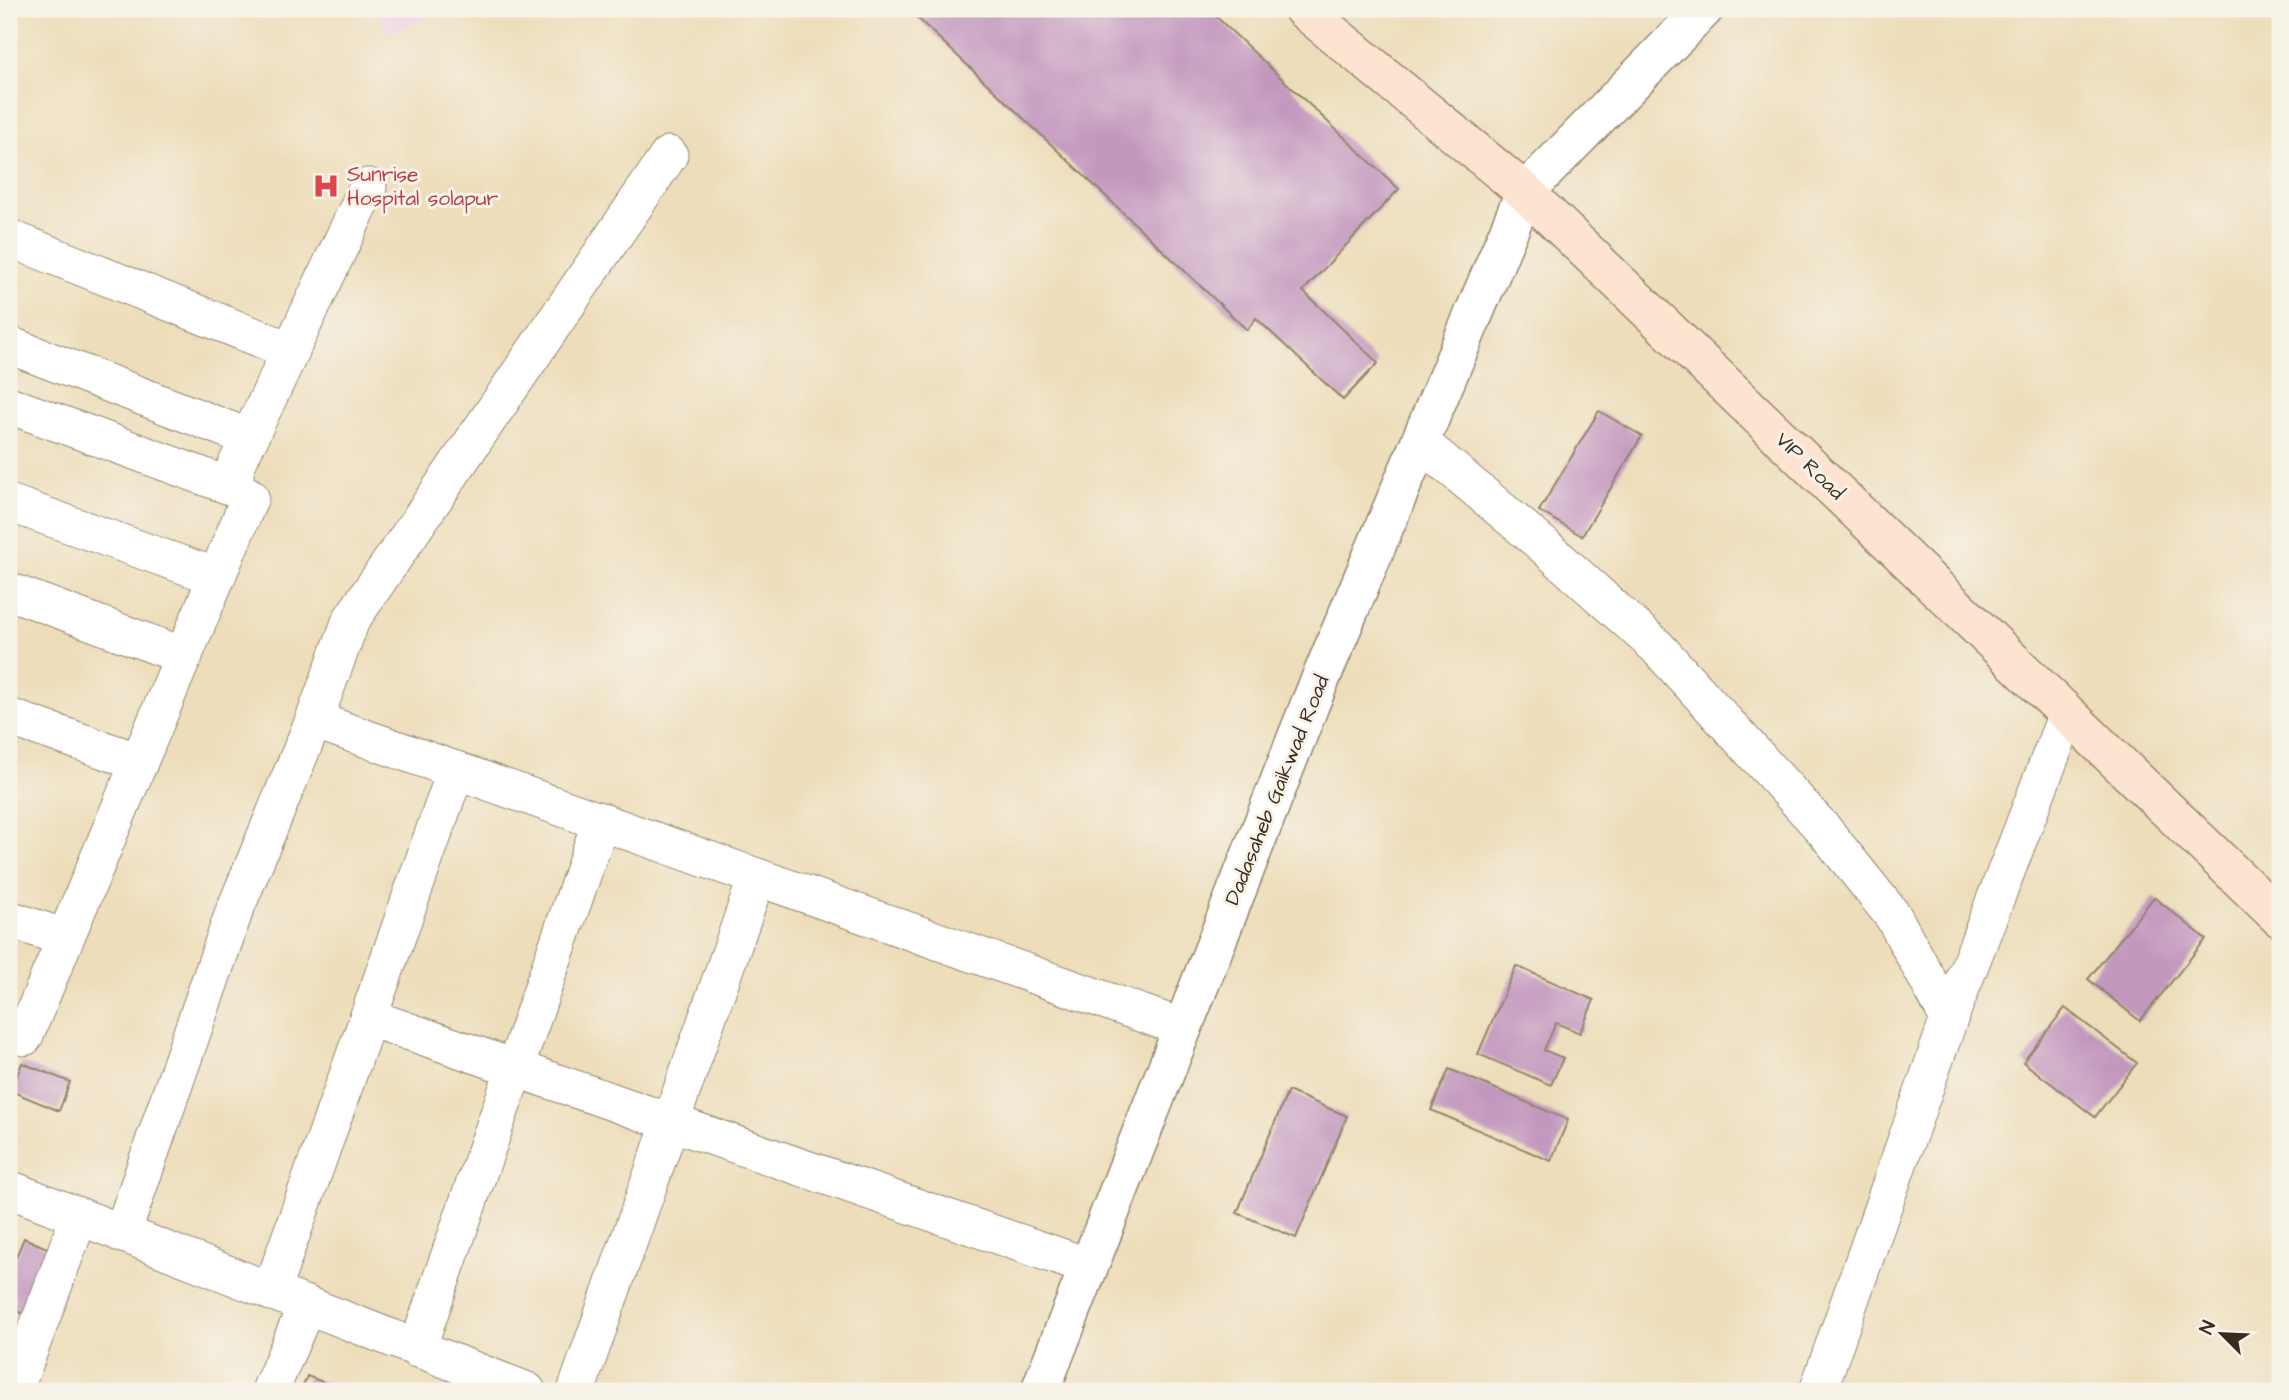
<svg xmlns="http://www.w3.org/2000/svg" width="2289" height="1400" font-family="'Architects Daughter',sans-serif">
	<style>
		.built { fill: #f1d0e2 }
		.building { fill: #c398bf }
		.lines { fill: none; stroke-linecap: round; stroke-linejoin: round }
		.minor-casing { stroke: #94846c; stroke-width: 39 }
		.tertiary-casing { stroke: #94846c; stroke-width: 41 }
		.secondary-casing { stroke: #94846c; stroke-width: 41 }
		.minor { stroke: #fff; stroke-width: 37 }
		.tertiary { stroke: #fff; stroke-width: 38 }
		.secondary { stroke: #fde4d0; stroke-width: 38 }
		.labels { text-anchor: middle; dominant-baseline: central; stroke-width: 6; stroke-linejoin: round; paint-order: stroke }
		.health-label { font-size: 21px; fill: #be3a42; stroke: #f7f3e8; text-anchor: start }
		.street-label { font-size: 21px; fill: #3b2a1e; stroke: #f7f3e8 }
	</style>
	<rect width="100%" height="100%" fill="#f7f3e8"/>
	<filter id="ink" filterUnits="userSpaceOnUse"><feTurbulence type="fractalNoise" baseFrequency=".0143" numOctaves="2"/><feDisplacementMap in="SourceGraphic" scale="14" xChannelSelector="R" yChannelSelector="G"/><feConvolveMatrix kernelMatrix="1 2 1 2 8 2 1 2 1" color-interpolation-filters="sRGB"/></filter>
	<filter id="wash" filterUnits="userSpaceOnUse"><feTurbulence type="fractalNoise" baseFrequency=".00686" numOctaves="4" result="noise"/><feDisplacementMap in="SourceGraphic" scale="28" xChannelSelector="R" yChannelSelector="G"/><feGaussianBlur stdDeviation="1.57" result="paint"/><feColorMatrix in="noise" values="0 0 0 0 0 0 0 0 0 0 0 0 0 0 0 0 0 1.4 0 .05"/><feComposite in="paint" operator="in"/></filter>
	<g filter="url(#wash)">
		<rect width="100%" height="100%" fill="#edddba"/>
		<polygon class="built" points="376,9 447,9 387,35"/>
		<g id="blocks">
			<g class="building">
				<polygon points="908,9 1208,9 1399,189 1303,291 1378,363 1343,400 1256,318 1247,330"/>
				<polygon points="1599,411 1642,436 1582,536 1539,511"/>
				<polygon points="2154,897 2206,939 2140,1021 2088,979"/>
				<polygon points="1516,966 1594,1000 1580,1033 1556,1023 1544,1050 1563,1058 1551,1085 1478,1054"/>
				<polygon points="2065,1008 2137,1063 2095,1117 2023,1062"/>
				<polygon points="22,1063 70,1082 59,1111 11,1091"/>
				<polygon points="1449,1069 1568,1120 1551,1161 1431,1110"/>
				<polygon points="1288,1091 1347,1116 1296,1238 1237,1213"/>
				<polygon points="24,1238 54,1251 26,1315 9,1308 9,1273"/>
				<polygon points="307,1376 346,1391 301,1391"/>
			</g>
		</g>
	</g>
	<g filter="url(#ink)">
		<use href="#blocks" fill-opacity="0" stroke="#94846c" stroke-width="2"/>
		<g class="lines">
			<g class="minor-casing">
				<g id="minor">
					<polyline points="9,238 291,351"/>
					<polyline points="9,345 250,438"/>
					<polyline points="9,405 235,488"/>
					<polyline points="1420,442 1542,544 1657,647 1824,830 1893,916 1949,1019"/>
					<polyline points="9,503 217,577"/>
					<polyline points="9,591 184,656"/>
					<polyline points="9,717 139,762"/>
					<polyline points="314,720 1183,1028"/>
					<polyline points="9,919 65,938"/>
					<polyline points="370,1018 1089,1267"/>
					<polyline points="9,1032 24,1037 250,497 235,488 235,468 368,187"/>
					<polyline points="9,1189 527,1391"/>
					<polyline points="122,1234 234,912 314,720 351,620 669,155"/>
					<polyline points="271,1292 456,770"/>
					<polyline points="417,1349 601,821"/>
					<polyline points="14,1391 79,1217"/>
					<polyline points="270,1391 307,1305"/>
					<polyline points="576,1391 757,877"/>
					<polyline points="1818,1391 1949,1019 2067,714"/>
				</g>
			</g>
			<g class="tertiary-casing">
				<polyline id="tertiary" points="1040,1391 1310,704 1525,192 1704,9"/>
			</g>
			<g class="secondary-casing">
				<polyline id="secondary" points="1303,9 1525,192 2280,918"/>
			</g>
			<use href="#minor" class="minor"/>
			<use href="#tertiary" class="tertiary"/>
			<use href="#secondary" class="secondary"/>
		</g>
	</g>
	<defs>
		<g id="hospital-bare" transform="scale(2.1)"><path d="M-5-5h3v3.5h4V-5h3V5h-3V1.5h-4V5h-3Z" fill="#e0444e" stroke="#f7f3e8" stroke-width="2.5" paint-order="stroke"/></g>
	</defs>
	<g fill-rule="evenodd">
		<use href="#hospital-bare" x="326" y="186"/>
	</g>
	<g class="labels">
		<g class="health-label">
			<text x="347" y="174">Sunrise<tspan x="347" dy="24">Hospital solapur</tspan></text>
		</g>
		<g class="street-label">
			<text transform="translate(1810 466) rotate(44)">VIP Road</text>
			<text transform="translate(1277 790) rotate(-68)">Dadasaheb Gaikwad Road</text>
		</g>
	</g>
	<rect width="2289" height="1400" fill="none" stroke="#f7f3e8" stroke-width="35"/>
	<g transform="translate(2222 1334) rotate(294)" stroke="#f7f3e8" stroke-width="5" paint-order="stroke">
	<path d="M0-5L12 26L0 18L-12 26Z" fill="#3b2a1e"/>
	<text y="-10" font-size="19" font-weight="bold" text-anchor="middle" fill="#3b2a1e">N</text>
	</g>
</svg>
